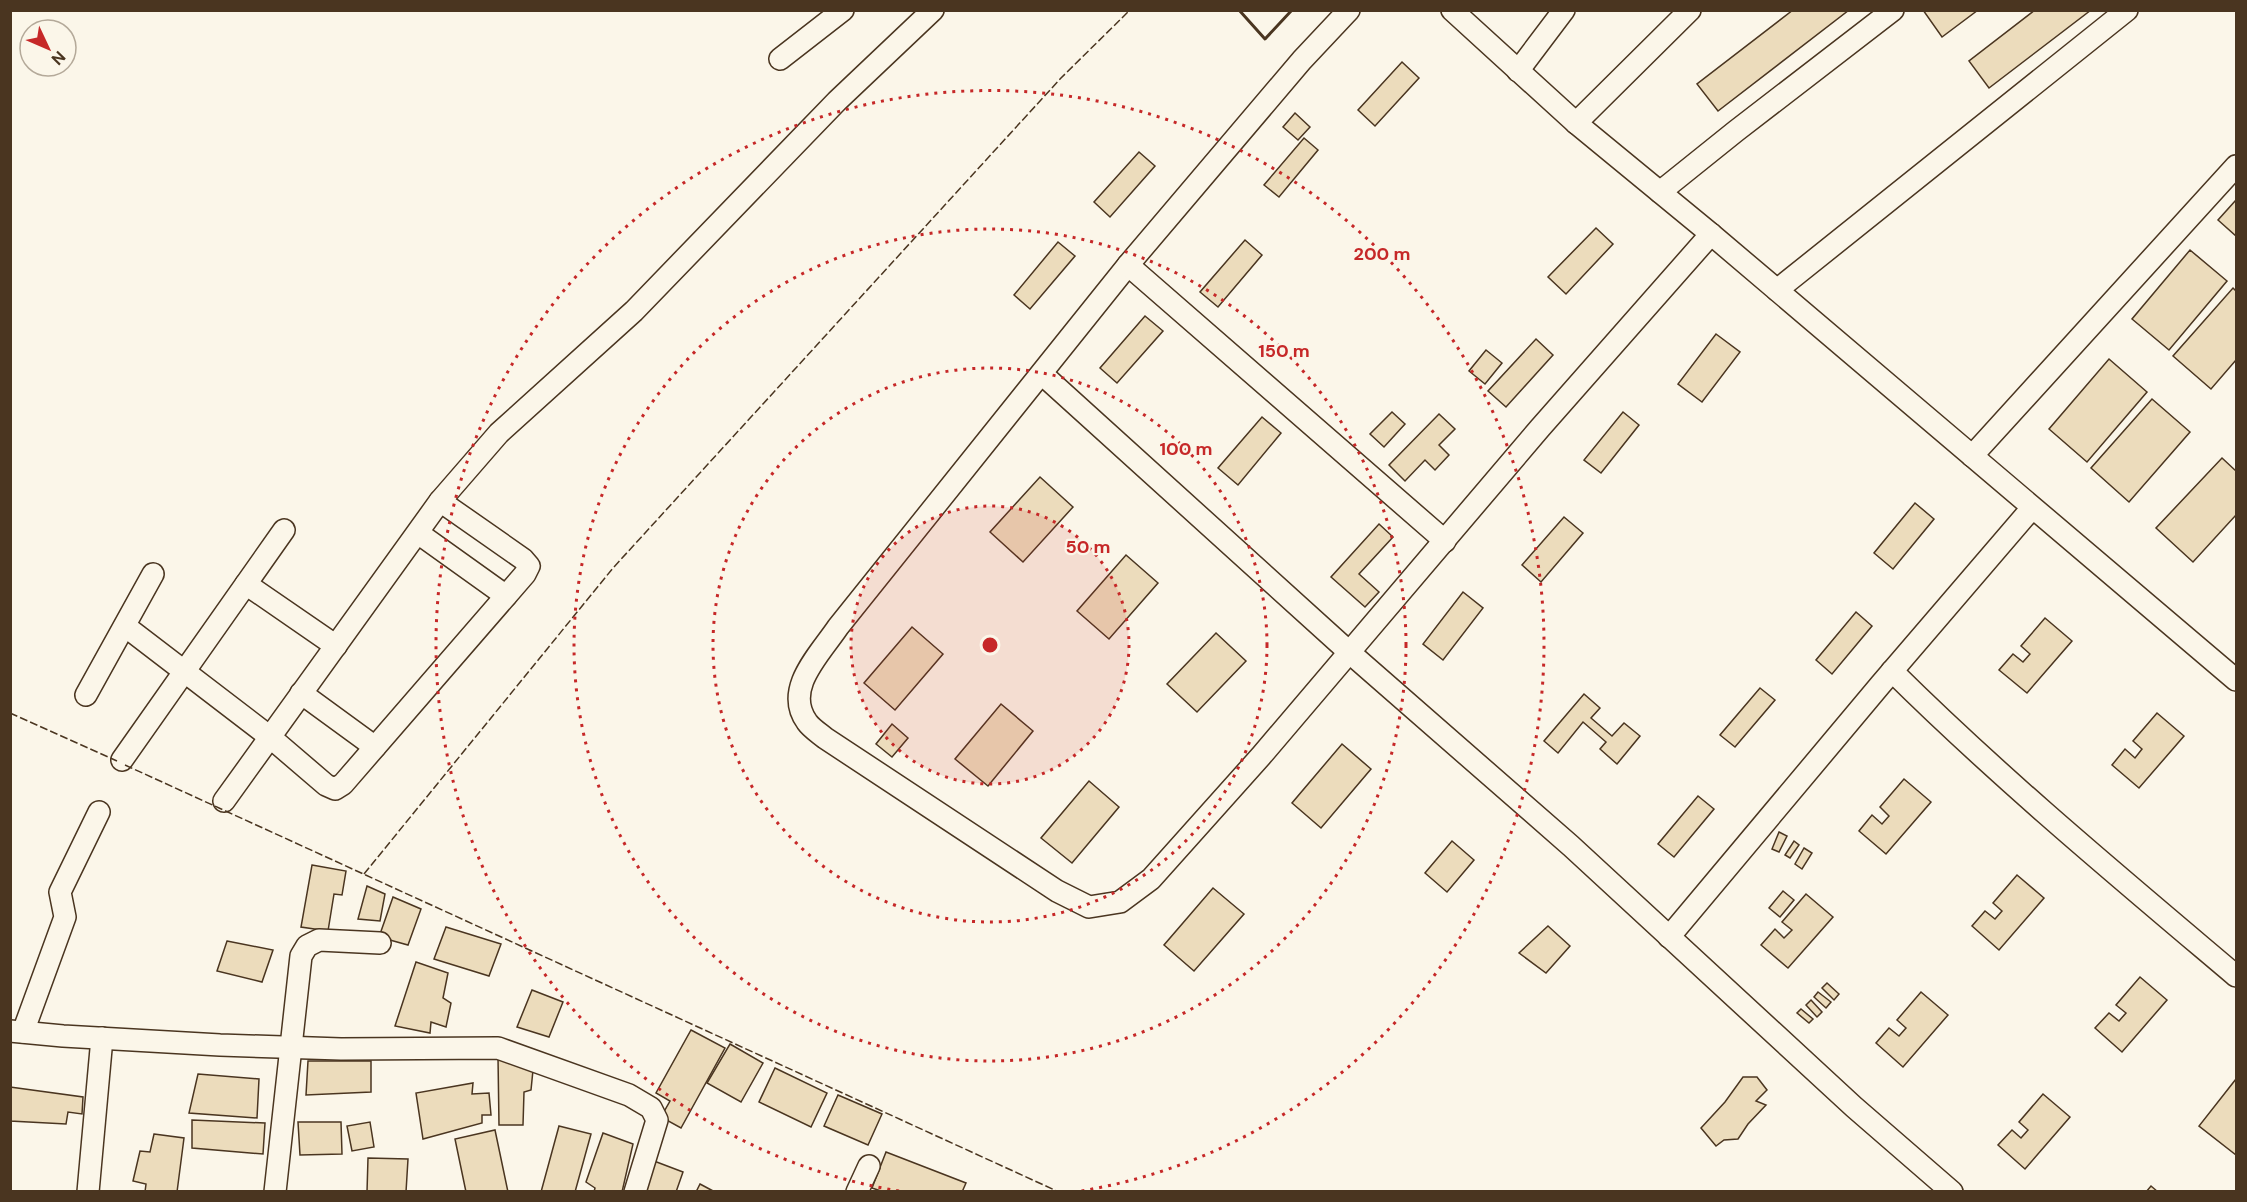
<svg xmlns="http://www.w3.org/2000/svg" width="2247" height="1202" font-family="'DM Sans',sans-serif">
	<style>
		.building { fill: #ecdcbc; stroke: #4a3520; stroke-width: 1.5 }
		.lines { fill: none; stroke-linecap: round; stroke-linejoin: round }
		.minor-casing { stroke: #4a3520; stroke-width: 24 }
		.minor { stroke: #fbf6e9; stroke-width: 21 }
		.fence { stroke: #4a3520; stroke-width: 1.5; stroke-dasharray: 8 3; stroke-linecap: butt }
		.wall { stroke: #4a3520; stroke-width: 3 }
		.ring { fill: none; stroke: #c62828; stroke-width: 3; stroke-dasharray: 3 6 }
		.centre { fill: #c62828; stroke: #fbf6e9; stroke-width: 3 }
		.ring-label { font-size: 18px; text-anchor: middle; font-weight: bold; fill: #c62828; stroke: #fbf6e9; stroke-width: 4.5; stroke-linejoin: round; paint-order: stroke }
	</style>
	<rect width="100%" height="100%" fill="#fbf6e9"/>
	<g class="building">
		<polygon points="1793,10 1849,10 1718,111 1697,84"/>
		<polygon points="1923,10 1978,10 1942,37"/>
		<polygon points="2035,10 2091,10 1989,88 1969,61"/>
		<polygon points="1402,62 1419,78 1375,126 1358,110"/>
		<polygon points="1295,113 1310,127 1298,140 1283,127"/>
		<polygon points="1304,138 1318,150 1279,197 1264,185"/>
		<polygon points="1139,152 1155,166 1110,217 1094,202"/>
		<polygon points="2236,200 2236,236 2218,220"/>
		<polygon points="1596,228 1613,244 1566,294 1548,277"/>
		<polygon points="1245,240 1262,255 1218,307 1200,292"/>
		<polygon points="1058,242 1075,256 1030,309 1014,295"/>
		<polygon points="2190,250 2227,281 2169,350 2132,319"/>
		<polygon points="2233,288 2236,291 2236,360 2211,389 2173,356"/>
		<polygon points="1145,316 1163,331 1117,383 1100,368"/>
		<polygon points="1716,334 1740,352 1702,402 1678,384"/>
		<polygon points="1536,339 1553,355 1506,407 1488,391"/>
		<polygon points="1486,350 1502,363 1485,384 1469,371"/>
		<polygon points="2109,359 2147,392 2087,462 2049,429"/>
		<polygon points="2152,399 2190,432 2129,502 2091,468"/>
		<polygon points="1392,412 1405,424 1384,447 1370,434"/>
		<polygon points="1623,412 1639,425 1601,473 1584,460"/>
		<polygon points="1439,414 1455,429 1439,445 1449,455 1435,470 1425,460 1405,481 1389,465"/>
		<polygon points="1262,417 1281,433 1238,485 1218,468"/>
		<polygon points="2222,458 2236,471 2236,515 2193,562 2156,528"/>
		<polygon points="1040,477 1073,507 1023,562 990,532"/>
		<polygon points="1915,503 1934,519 1893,569 1874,553"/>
		<polygon points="1564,517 1583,533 1541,582 1522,565"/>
		<polygon points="1379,524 1393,537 1359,574 1379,592 1365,607 1331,577"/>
		<polygon points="1126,555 1158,583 1109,639 1077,611"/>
		<polygon points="1463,592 1483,608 1443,660 1423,644"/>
		<polygon points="1856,612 1872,626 1832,674 1816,660"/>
		<polygon points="2045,618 2072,641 2027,693 1999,670 2013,654 2023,662 2030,654 2021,646"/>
		<polygon points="912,627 943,654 895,710 864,683"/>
		<polygon points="1216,633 1246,661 1197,712 1167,684"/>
		<polygon points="1760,688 1775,700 1735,747 1720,735"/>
		<polygon points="1584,694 1600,708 1591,718 1612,736 1624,723 1640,736 1617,764 1600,749 1606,742 1583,722 1558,753 1544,741"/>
		<polygon points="1001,704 1033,731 988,786 955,759"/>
		<polygon points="2157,713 2184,736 2139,788 2112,765 2125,749 2135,758 2142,749 2133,741"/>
		<polygon points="892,724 908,738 892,757 876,744"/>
		<polygon points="1342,744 1371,769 1321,828 1292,803"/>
		<polygon points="1904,779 1931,802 1886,854 1859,831 1872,815 1882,824 1889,816 1880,807"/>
		<polygon points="1089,781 1119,807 1072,863 1041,838"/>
		<polygon points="1698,796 1714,809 1674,857 1658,844"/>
		<polygon points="1779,832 1787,836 1779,852 1772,849"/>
		<polygon points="1452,841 1474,860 1447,892 1425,873"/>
		<polygon points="1794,841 1799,845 1790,858 1785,855"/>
		<polygon points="1804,848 1812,853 1802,869 1795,864"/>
		<polygon points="312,865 346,871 342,895 334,894 328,931 301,927"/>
		<polygon points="2017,875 2044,898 1999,950 1972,926 1985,911 1995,919 2002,911 1993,903"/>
		<polygon points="367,886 385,894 380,921 358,919"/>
		<polygon points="1213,888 1244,914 1194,971 1164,945"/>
		<polygon points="1783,891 1794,900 1780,917 1769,908"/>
		<polygon points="1806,894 1833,917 1788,968 1761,945 1775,929 1784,938 1792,930 1782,922"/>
		<polygon points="393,897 421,909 408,945 379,937"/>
		<polygon points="1548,926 1570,946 1546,973 1519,953"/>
		<polygon points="446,927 501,944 489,976 434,959"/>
		<polygon points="227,941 273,950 262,982 217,971"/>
		<polygon points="416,962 448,973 443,998 451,1003 446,1027 431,1022 430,1033 395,1026"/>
		<polygon points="2140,977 2167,1000 2122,1052 2095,1028 2109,1013 2119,1021 2126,1013 2116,1005"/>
		<polygon points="1827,983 1839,994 1834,1000 1822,988"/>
		<polygon points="532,990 563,1002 549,1037 517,1027"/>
		<polygon points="1818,992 1831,1002 1826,1008 1814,997"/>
		<polygon points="1921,992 1948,1015 1903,1067 1876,1043 1889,1028 1899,1036 1906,1028 1897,1020"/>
		<polygon points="1811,1000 1822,1012 1817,1017 1806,1005"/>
		<polygon points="1801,1009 1813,1019 1809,1023 1797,1013"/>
		<polygon points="691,1030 725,1048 681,1128 661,1117 670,1101 656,1093"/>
		<polygon points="730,1044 763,1063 741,1102 707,1083"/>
		<polygon points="498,1057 533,1070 531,1090 524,1092 523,1125 499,1125"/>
		<polygon points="308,1061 371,1061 371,1092 306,1095"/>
		<polygon points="775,1068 827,1093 811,1127 759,1102"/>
		<polygon points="198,1074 259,1079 257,1118 189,1113"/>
		<polygon points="1743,1077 1757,1077 1767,1090 1756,1101 1766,1105 1748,1124 1738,1139 1724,1140 1716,1146 1701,1128 1725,1102"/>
		<polygon points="2236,1079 2236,1155 2199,1126"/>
		<polygon points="473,1083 472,1094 489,1093 491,1115 482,1115 482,1123 423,1139 416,1093"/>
		<polygon points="10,1087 83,1097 82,1114 68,1112 66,1124 10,1121"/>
		<polygon points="2043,1094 2070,1117 2025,1169 1998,1145 2012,1130 2021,1138 2028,1130 2019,1122"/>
		<polygon points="838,1095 882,1114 868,1145 824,1126"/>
		<polygon points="192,1120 265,1123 263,1154 192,1148"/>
		<polygon points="298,1122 341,1122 342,1154 300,1155"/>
		<polygon points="370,1122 374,1147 352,1151 347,1126"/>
		<polygon points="559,1126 591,1134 575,1192 541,1192"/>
		<polygon points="495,1130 508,1192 466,1192 455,1139"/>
		<polygon points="603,1133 633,1144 622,1192 594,1192 595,1188 586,1182"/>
		<polygon points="154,1134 184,1138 177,1192 145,1192 146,1184 133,1181 140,1151 150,1152"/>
		<polygon points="886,1152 966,1183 962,1192 884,1192 872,1188"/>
		<polygon points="368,1158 408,1159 406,1192 367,1192"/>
		<polygon points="654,1161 683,1172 676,1192 643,1192"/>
		<polygon points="700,1184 715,1192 696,1192"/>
		<polygon points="2151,1186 2158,1192 2146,1192"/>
	</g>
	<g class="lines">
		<g class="minor-casing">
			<g id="minor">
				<path d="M 1349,10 L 1302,60 L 1128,265 L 838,627 C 820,654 783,689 807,722 C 811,728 819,733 825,738 L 1057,891 L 1089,907 L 1120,902 L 1151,879 L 1261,756 L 1540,428 L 1711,234"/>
				<polyline points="1452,10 1576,123 1711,234 2236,680"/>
				<polyline points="780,59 843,10"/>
				<polyline points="1518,71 1564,10"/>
				<polyline points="1576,123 1690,10"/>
				<polyline points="1660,192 1736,131 1893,10"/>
				<polyline points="1128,265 1445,541"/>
				<polyline points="1777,290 2127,10"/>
				<polyline points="1042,374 1349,652 1571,846 1854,1107 1952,1192"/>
				<polyline points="1972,456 2236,166"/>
				<polyline points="418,533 506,596"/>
				<polyline points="246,584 336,646"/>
				<polyline points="125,626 270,737 326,785 335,789 343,784 525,574 529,566 523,559 440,501"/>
				<path d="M 1892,671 C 2001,779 2119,877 2236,976"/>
				<polyline points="301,693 375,747"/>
				<polyline points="86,695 153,574"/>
				<polyline points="122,760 284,530"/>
				<polyline points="224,801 440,501 499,433 634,311 837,101 933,10"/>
				<polyline points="1669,937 1881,684 2032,508"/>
				<polyline points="10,1031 63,1036 220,1045 341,1049 498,1048 629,1095 651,1108 657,1120 635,1192"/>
				<polyline points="23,1032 65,917 60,892 99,812"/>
				<polyline points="88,1192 102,1038"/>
				<polyline points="275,1192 301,956 307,946 319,940 380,943"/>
				<polyline points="857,1192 869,1166"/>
			</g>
		</g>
		<use href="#minor" class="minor"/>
		<g class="fence">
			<polyline points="10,713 117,761"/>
			<polyline points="125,765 1059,1192"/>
			<polyline points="364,874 613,568 1061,78 1130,10"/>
		</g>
		<polyline class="wall" points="1239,10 1265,39 1292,10"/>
	</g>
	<circle cx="990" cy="645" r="139" fill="#c62828" fill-opacity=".12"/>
	<g class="ring">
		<circle cx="990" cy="645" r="139"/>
		<circle cx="990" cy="645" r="277"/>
		<circle cx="990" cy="645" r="416"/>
		<path d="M899 1191A554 554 0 1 1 1081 1191"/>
	</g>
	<circle cx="990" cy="645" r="9" class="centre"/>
	<g class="ring-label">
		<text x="1382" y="260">200 m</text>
		<text x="1284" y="357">150 m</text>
		<text x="1186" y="455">100 m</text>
		<text x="1088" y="553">50 m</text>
	</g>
	<rect width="2247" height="1202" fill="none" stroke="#4a3520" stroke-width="24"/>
	<g transform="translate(48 48) rotate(134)"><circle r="28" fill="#fbf6e9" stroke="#b4a999" stroke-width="1.5"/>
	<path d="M0-4.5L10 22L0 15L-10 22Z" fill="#c62828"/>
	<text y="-9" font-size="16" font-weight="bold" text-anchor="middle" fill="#4a3520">N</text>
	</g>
</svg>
